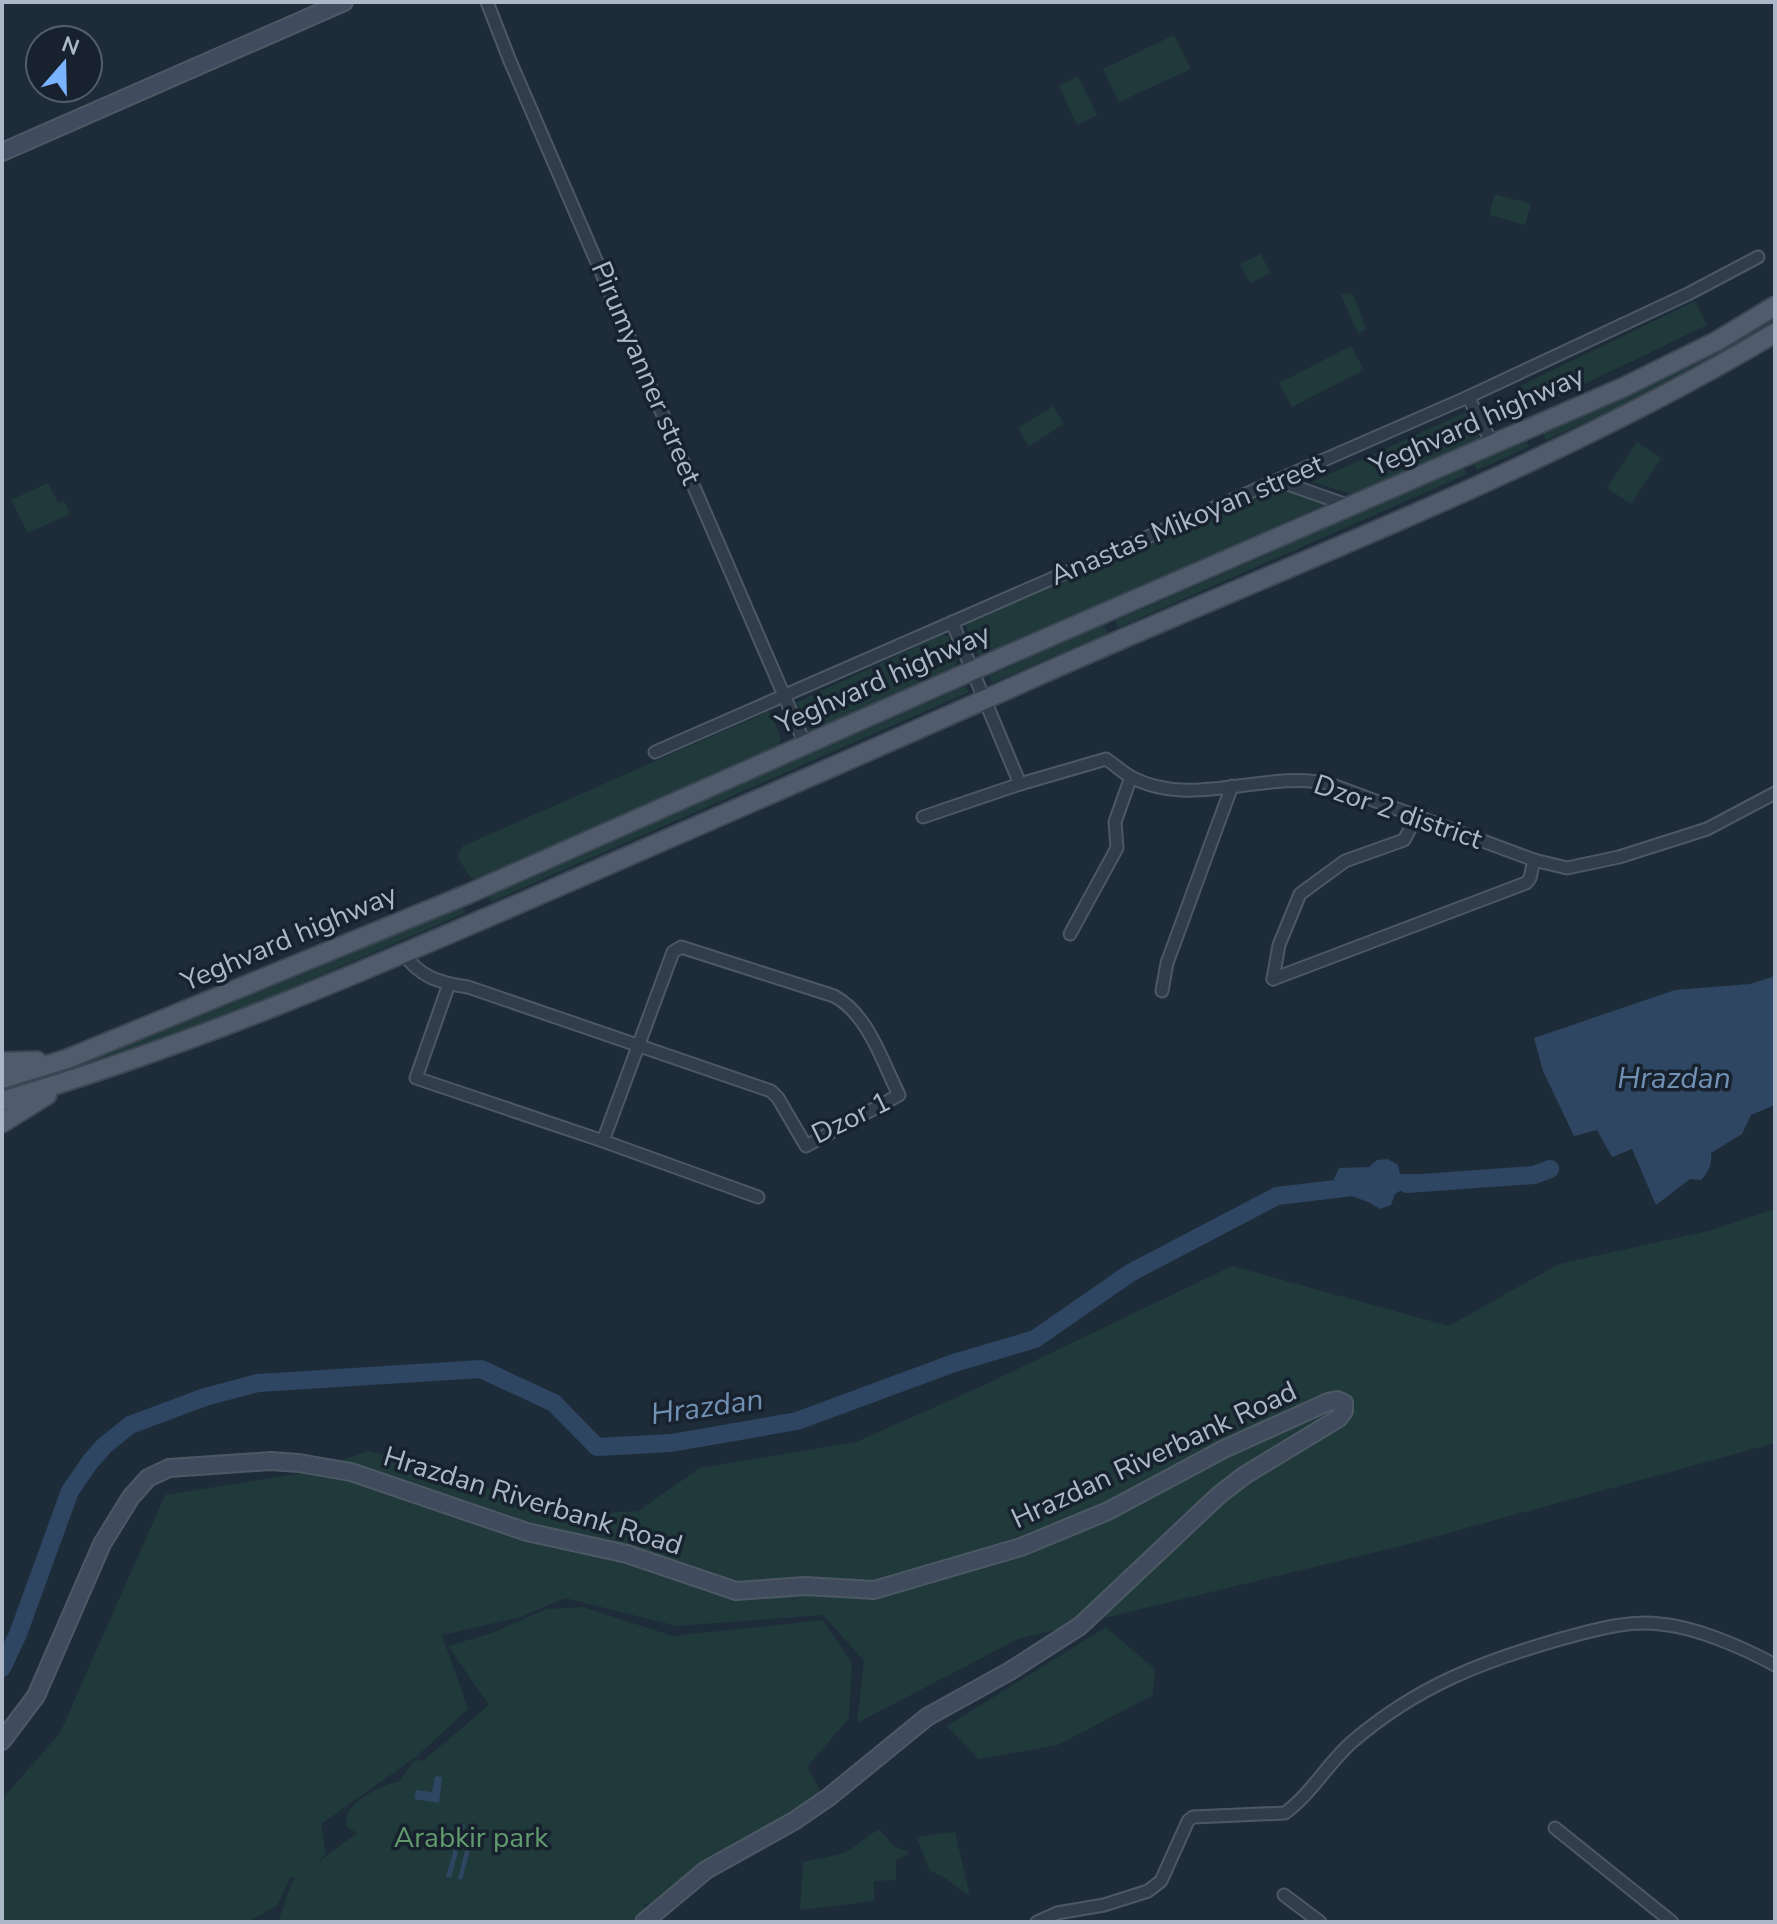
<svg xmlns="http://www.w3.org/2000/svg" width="1777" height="1924" font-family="'Nunito Sans',sans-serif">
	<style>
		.green { fill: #20393b }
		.water { fill: #2e4661 }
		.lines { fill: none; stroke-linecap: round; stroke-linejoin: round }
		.river { stroke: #2e4661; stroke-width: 18 }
		.street-casing { stroke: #4d5865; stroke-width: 15 }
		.secondary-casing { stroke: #4d5865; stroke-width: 20 }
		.primary-casing { stroke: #3c4654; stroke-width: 22 }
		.street { stroke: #323d4b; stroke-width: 11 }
		.secondary { stroke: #404c5e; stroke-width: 16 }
		.primary { stroke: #505c6b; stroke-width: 18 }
		.labels { text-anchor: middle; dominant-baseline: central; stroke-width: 7; stroke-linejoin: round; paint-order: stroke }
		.street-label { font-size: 28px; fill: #acb8c7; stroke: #18222f }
		.park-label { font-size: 28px; fill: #619a6c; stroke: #18222f }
		.water-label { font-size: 30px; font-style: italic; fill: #7190b3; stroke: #18222f }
	</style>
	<rect width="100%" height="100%" fill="#1e2c3a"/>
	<g class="green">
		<polygon points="1174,35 1191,69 1119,102 1103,69"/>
		<polygon points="1078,76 1097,115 1077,125 1059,86"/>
		<polygon points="1495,194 1531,204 1525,225 1489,215"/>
		<polygon points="1261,254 1270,273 1250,283 1240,264"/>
		<polygon points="1347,293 1353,295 1366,328 1361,332 1358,333 1341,295"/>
		<polygon points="1695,301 1707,325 1524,413 1514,389"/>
		<path d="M 1775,315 L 1775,325 C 1702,370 1625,405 1546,440 L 1543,433 L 1638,390 Z"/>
		<polygon points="1351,346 1364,370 1292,407 1279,383"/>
		<polygon points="1053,406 1064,424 1029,446 1018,428"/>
		<polygon points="1466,412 1480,438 1352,494 1312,482"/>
		<polygon points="1526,440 1529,447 1477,470 1473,463"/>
		<polygon points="1637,442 1661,458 1631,504 1607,488"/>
		<polygon points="1464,468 1467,474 1118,628 1115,621"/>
		<polygon points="48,483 58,503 64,501 70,514 28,533 11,500"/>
		<polygon points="1279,488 1326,504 979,657 965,623"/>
		<polygon points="1104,625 1108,633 992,683 989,676"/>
		<polygon points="942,635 949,637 957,656 955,667 817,732 808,730 795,703"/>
		<polygon points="966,686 969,692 491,902 488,896"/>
		<polygon points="769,711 781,738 778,745 476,879 470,877 457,856 463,846"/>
		<path d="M 462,906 L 465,913 L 208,1024 L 2,1094 L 2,1085 C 160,1037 311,972 462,906 Z"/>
		<path d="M 1775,1209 L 1775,1443 L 1401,1546 L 1018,1639 L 857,1723 L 864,1661 L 823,1615 L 677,1626 L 565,1598 L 521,1617 L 442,1635 L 468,1709 L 416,1757 L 321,1824 L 326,1854 L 315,1864 L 357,1833 L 347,1827 C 340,1804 380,1785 400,1781 L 413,1761 L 424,1760 L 489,1705 L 448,1646 L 492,1633 L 546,1609 L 583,1607 L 673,1636 L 823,1620 L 852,1663 L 849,1718 L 807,1767 L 823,1796 L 722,1857 L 718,1852 L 716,1854 L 718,1859 L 650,1909 L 646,1903 L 643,1904 L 648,1913 L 637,1922 L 278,1922 L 292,1882 L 297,1877 L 290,1878 L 277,1906 L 247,1922 L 2,1922 L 2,1799 L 60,1733 L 165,1495 L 297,1474 L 370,1451 L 574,1515 L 638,1511 L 700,1468 L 856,1442 L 980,1387 L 1232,1266 L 1449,1326 L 1559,1264 L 1712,1230 Z"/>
		<polygon points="1106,1627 1155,1669 1153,1695 1058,1745 979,1759 947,1726"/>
		<polygon points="879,1829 895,1847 910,1852 896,1861 896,1880 874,1881 874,1901 800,1910 803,1862 845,1853"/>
		<path d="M 955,1832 L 970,1896 C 955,1888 946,1875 930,1871 L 916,1837 Z"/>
	</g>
	<g class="water">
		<path d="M 1775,976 L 1775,1105 L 1751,1115 L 1742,1134 L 1711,1153 C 1712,1165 1709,1171 1701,1180 L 1690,1179 L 1656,1205 L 1632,1149 L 1612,1157 L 1597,1130 L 1574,1136 L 1543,1071 L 1534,1038 L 1675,990 L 1750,984 Z"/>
		<polygon points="1388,1159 1398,1165 1400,1174 1429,1174 1432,1183 1430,1191 1400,1191 1395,1194 1391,1205 1380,1209 1368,1202 1330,1188 1339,1168 1369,1167 1377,1160"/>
		<polygon points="435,1776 442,1777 439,1803 414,1799 416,1790 432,1792"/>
		<polygon points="461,1824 465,1825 451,1878 446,1877"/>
		<polygon points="471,1827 476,1828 462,1880 458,1879"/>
	</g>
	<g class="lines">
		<g class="river">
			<polyline points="1407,1184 1534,1175 1550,1169"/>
			<polyline points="2,1668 18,1634 70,1491 90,1462 104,1446 130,1425 205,1397 258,1383 481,1369 554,1403 597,1447 671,1443 797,1421 954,1363 1035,1339 1130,1273 1277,1196 1353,1187"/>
		</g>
		<g class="street-casing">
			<g id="street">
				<polyline points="487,2 510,61 805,744"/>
				<polyline points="1468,397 1493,445"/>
				<polyline points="1279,481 1350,506"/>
				<path d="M 952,622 L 1020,784 L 1106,759 C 1114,764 1122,772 1131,777 C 1193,810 1265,769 1330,784 L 1534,860 L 1567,868 L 1619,857 L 1707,829 L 1775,793"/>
				<polyline points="655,752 1468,397 1688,294 1758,257"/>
				<polyline points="923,817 1020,784"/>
				<polyline points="1070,934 1117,848 1115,822 1131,777"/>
				<path d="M 403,953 C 420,977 439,983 468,987 L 771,1091 L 778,1098 L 806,1146 L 899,1095 C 882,1061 868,1014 834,996 L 681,947 L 673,952 L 603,1141 L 758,1197"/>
				<polyline points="1273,979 1526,883 1530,878 1534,860"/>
				<polyline points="1273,979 1279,945 1300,894 1345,861 1404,840 1417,816"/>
				<polyline points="449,984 416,1078 603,1141"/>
				<polyline points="1162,991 1167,963 1232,786"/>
				<polyline points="1555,1828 1672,1922"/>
				<polyline points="1284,1895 1320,1922"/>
				<path d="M 1037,1922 L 1057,1913 L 1104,1905 L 1148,1891 L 1161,1881 L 1188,1821 L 1193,1817 L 1285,1813 C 1311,1794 1328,1763 1352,1742 C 1417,1686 1483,1661 1564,1638 C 1595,1630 1628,1620 1660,1624 C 1696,1627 1744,1648 1775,1665"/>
			</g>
		</g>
		<g class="secondary-casing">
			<g id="secondary">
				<polyline points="2,152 344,2"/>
				<polyline points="2,1741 36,1696 102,1544 131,1497 148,1478 169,1468 271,1461 299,1463 351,1472 527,1532 627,1554 736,1591 805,1586 874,1590 1021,1547 1108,1511 1224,1449 1328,1402 1337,1400 1344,1403 1344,1411 1339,1418 1245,1475 1219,1495 1080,1626 1010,1671 927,1717 829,1797 794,1821 706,1870 644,1922"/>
			</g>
		</g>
		<g class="primary-casing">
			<g id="primary">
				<polyline points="2,1062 37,1061"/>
				<polyline points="2,1079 67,1059 468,894 1010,654 1624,387 1717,341 1775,306"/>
				<path d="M 2,1101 C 192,1046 374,967 555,888 C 718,817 882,746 1044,673 C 1289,564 1544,471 1775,333"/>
				<polyline points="2,1123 47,1095"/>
			</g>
		</g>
		<use href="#street" class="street"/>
		<use href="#secondary" class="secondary"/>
		<use href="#primary" class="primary"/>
	</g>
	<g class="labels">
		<g class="street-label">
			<text transform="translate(646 373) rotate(67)">Pirumyanner street</text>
			<text transform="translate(1477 421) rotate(-24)">Yeghvard highway</text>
			<text transform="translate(1187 520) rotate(-23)">Anastas Mikoyan street</text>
			<text transform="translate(883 679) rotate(-24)">Yeghvard highway</text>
			<text transform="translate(1398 812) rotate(19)">Dzor 2 district</text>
			<text transform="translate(289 938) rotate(-23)">Yeghvard highway</text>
			<text transform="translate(851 1118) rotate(-26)">Dzor 1</text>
			<text transform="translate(1154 1455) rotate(-25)">Hrazdan Riverbank Road</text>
			<text transform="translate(533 1501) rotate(17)">Hrazdan Riverbank Road</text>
		</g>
		<g class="park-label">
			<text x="471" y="1838">Arabkir park</text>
		</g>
		<g class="water-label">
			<text x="1674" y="1078">Hrazdan</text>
			<text transform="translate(707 1407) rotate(-8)">Hrazdan</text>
		</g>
	</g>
	<rect width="1777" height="1924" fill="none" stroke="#acb8c7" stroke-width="8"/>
	<g transform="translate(64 64) rotate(20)"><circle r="38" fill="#18222f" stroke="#535e6c" stroke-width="2"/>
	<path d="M0-6L14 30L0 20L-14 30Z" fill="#7ab3ff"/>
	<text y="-12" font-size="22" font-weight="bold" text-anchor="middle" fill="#acb8c7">N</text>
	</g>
</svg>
